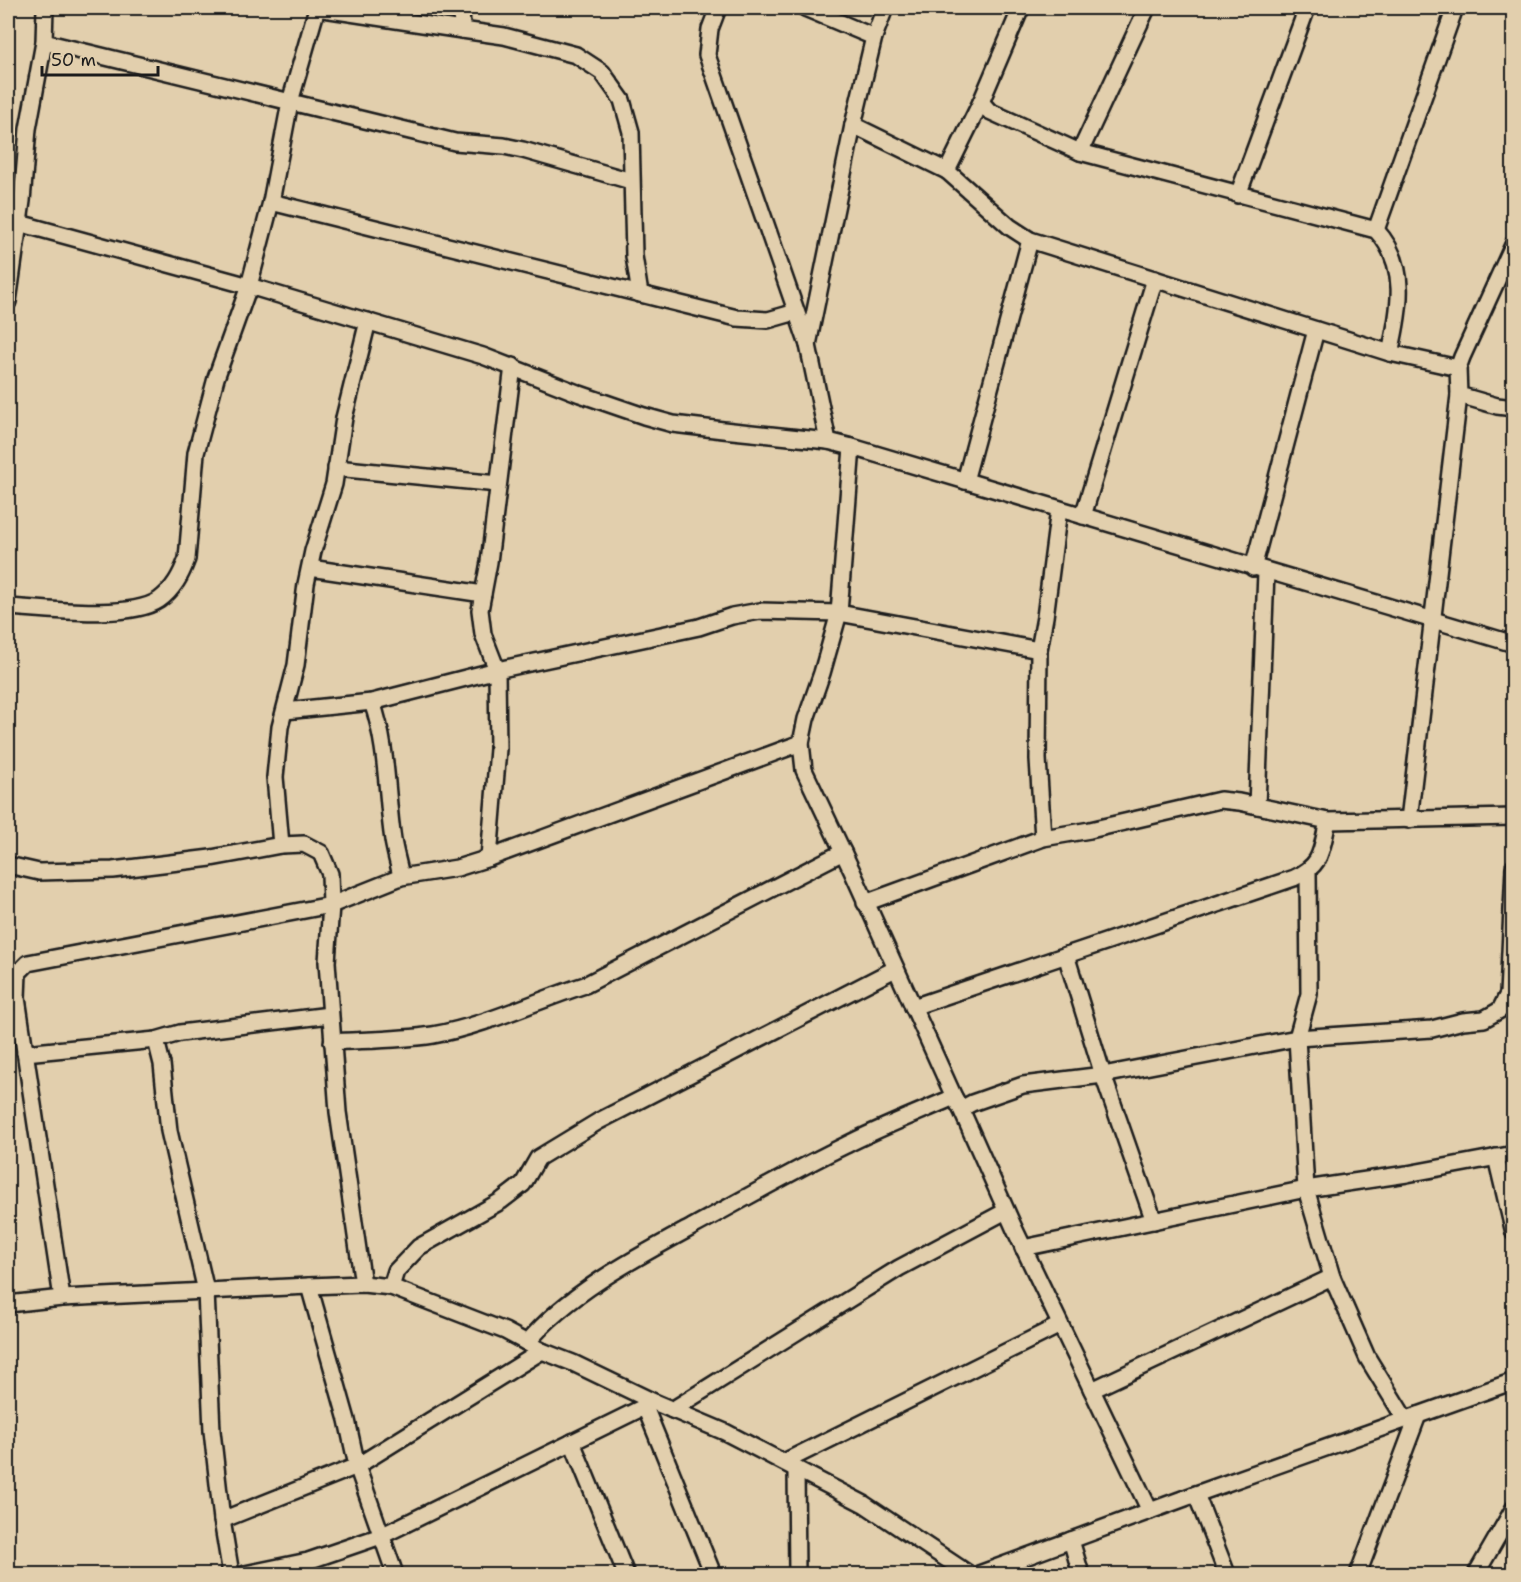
<svg xmlns="http://www.w3.org/2000/svg" width="1521" height="1582" font-family="'Shantell Sans',sans-serif">
	<style>
		.lines { fill: none; stroke-linecap: round; stroke-linejoin: round }
		.street-casing { stroke: #1c1c1c; stroke-width: 20 }
		.street { stroke: #e2cfad; stroke-width: 15 }
	</style>
	<rect width="100%" height="100%" fill="#e2cfad"/>
	<filter id="ink" filterUnits="userSpaceOnUse"><feTurbulence type="fractalNoise" baseFrequency=".0167" numOctaves="2"/><feDisplacementMap in="SourceGraphic" scale="12" xChannelSelector="R" yChannelSelector="G"/><feConvolveMatrix kernelMatrix="1 2 1 2 8 2 1 2 1" color-interpolation-filters="sRGB"/></filter>
	<g filter="url(#ink)">
		<g class="lines">
			<g class="street-casing">
				<g id="street">
					<polyline points="317,8 462,30"/>
					<polyline points="461,8 462,30 504,36 576,55 602,72 622,100 631,132 634,256 640,294"/>
					<polyline points="718,8 710,29 707,55 808,345 828,441"/>
					<polyline points="805,8 874,37"/>
					<polyline points="1021,8 981,102 947,171 1010,227 1030,240 1390,353 1458,368"/>
					<polyline points="44,42 455,142 504,146 523,150 631,181"/>
					<path d="M 981,102 L 989,111 L 1080,152 L 1376,230 C 1409,265 1400,310 1390,353"/>
					<polyline points="853,125 947,171"/>
					<polyline points="1080,152 1147,8"/>
					<polyline points="1238,195 1307,8"/>
					<polyline points="271,202 737,318 768,320 796,312"/>
					<polyline points="8,220 249,286 483,356 580,394 644,416 673,424 723,430 828,441 852,447 1514,644"/>
					<polyline points="1376,230 1455,8"/>
					<polyline points="1514,243 1462,357 1458,368 1459,395 1497,406 1514,408"/>
					<polyline points="8,302 22,201 28,129 44,42 45,8"/>
					<polyline points="808,345 853,125 874,37 885,8"/>
					<polyline points="852,447 839,613 822,673 806,719 801,743 804,770 852,871 954,1097 961,1109 1015,1230 1150,1511"/>
					<polyline points="336,468 498,484"/>
					<polyline points="965,481 1030,240"/>
					<polyline points="1083,516 1155,279"/>
					<polyline points="310,568 483,594"/>
					<polyline points="1253,568 1316,330"/>
					<path d="M 8,607 C 44,609 129,620 159,600 C 174,589 181,575 187,559 L 196,453 L 216,378 L 249,286 L 271,202 L 290,102 L 317,8"/>
					<path d="M 372,702 C 388,747 386,794 393,840 C 395,853 399,865 401,877"/>
					<polyline points="285,711 372,702 497,670 699,627 732,616 760,611 839,613 1039,650"/>
					<polyline points="1257,806 1266,572"/>
					<polyline points="1409,820 1459,395"/>
					<polyline points="1043,838 1038,759 1039,650 1045,617 1059,509"/>
					<polyline points="281,845 275,777 280,727 296,665 306,584 313,551 334,484 344,418 368,321"/>
					<polyline points="489,858 498,749 497,670 483,634 480,610 489,562 513,366"/>
					<polyline points="8,865 39,872 113,870 211,858 281,845 304,844 321,853 330,874 331,905 327,962 338,1112 363,1284"/>
					<polyline points="1308,872 1309,994 1297,1038 1306,1189 1332,1277 1367,1357 1405,1419"/>
					<polyline points="865,903 1043,838 1090,830 1220,800 1239,802 1328,821 1514,817"/>
					<polyline points="1066,955 1103,1075 1154,1221"/>
					<path d="M 913,1007 L 1294,878 C 1323,865 1321,850 1328,821"/>
					<polyline points="156,1040 162,1064 169,1131 206,1291 212,1431 222,1520 231,1574"/>
					<path d="M 332,1042 C 365,1040 400,1040 433,1035 C 485,1026 535,1001 585,985 L 843,852"/>
					<polyline points="25,1053 156,1040 180,1033 330,1015"/>
					<polyline points="961,1109 972,1103 1023,1085 1103,1075 1297,1038 1432,1029 1463,1021 1484,1019 1500,1010 1508,994 1514,867"/>
					<polyline points="1496,1157 1514,1233"/>
					<polyline points="1023,1248 1306,1189 1407,1174 1514,1154"/>
					<polyline points="309,1286 347,1420 357,1466 395,1574"/>
					<polyline points="391,1287 396,1271 419,1247 501,1201 523,1184 538,1158 599,1121 895,969"/>
					<polyline points="62,1298 17,998 18,973 28,963 331,905 401,877 457,868 489,858 801,743"/>
					<polyline points="8,1304 62,1298 309,1286 363,1284 391,1287 505,1331 542,1351 573,1363 654,1402 725,1432 864,1504 969,1574"/>
					<path d="M 527,1343 C 568,1293 637,1257 694,1226 C 744,1199 794,1170 846,1145 C 881,1127 918,1113 954,1097"/>
					<polyline points="1092,1390 1332,1277"/>
					<polyline points="645,1407 713,1574"/>
					<polyline points="672,1410 899,1268 1006,1211"/>
					<polyline points="572,1442 626,1574"/>
					<polyline points="784,1462 1060,1325"/>
					<polyline points="796,1469 797,1574"/>
					<polyline points="1196,1494 1227,1574"/>
					<polyline points="222,1520 357,1466 542,1351"/>
					<polyline points="1071,1540 1081,1574"/>
					<polyline points="245,1574 308,1561 381,1536 654,1402"/>
					<polyline points="979,1574 1196,1494 1514,1381"/>
					<polyline points="1358,1574 1418,1415"/>
					<polyline points="1476,1574 1514,1508"/>
				</g>
			</g>
			<use href="#street" class="street"/>
		</g>
	</g>
	<rect width="1521" height="1582" fill="none" stroke="#e2cfad" stroke-width="30"/>
	<rect x="15" y="15" width="1491" height="1552" fill="none" stroke="#1c1c1c" stroke-width="2" filter="url(#ink)"/>
	<path d="M42 66v9h116v-9" fill="none" stroke="#1c1c1c" stroke-width="3"/>
	<text x="51" y="66" font-size="18" fill="#1c1c1c" stroke="#e2cfad" stroke-width="4.5" paint-order="stroke">50 m</text>
</svg>
